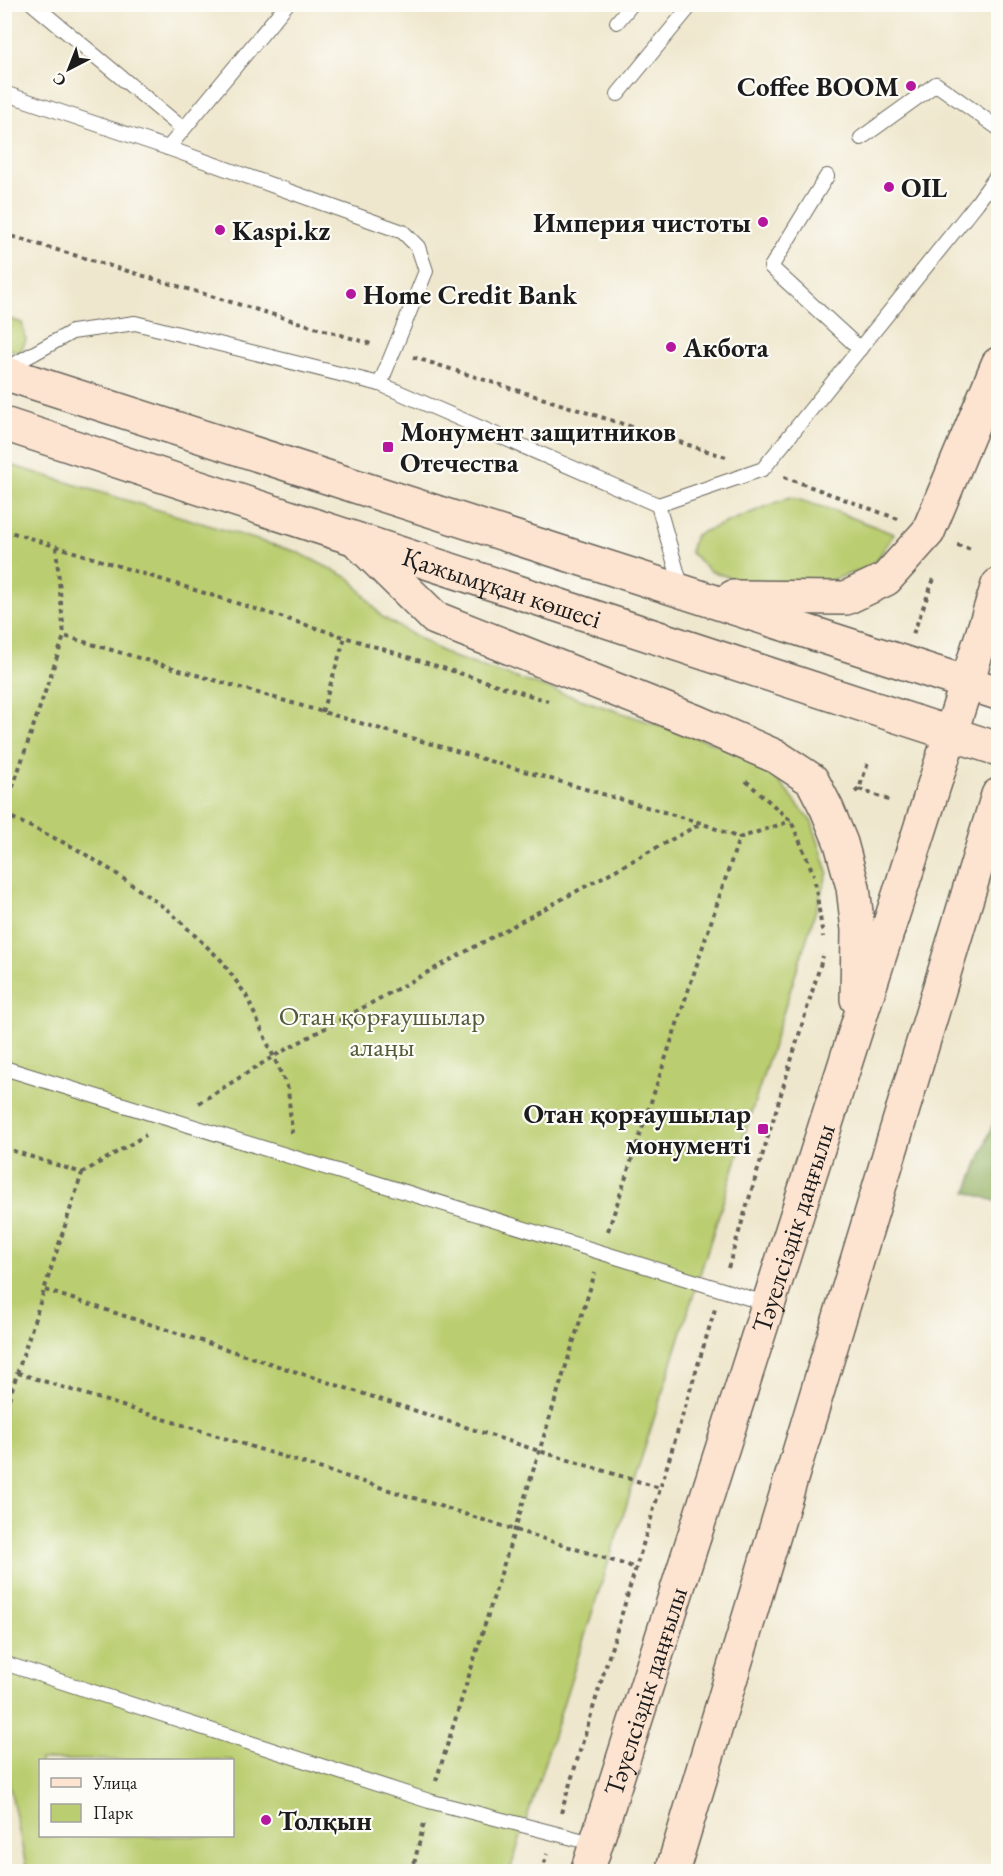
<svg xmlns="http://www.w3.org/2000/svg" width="1003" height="1876" font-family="'EB Garamond',serif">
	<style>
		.green { fill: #bacd70; stroke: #6b7446; stroke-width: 1.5; fill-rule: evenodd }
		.forest { fill: #93b062; stroke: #58663f; stroke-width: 1.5 }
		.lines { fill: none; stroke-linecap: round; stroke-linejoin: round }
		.service-casing { stroke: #66635a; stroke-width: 16 }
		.secondary-casing { stroke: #66635a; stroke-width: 36 }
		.path { stroke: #66635a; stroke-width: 4; stroke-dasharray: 4.5 4.5; stroke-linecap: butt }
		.service { stroke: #fff; stroke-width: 14 }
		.secondary { stroke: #fde4d1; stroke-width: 33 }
		.poi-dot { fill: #b5179e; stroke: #fdfcf7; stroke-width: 2 }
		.labels { text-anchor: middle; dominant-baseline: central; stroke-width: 4.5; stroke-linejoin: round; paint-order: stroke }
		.poi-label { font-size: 27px; font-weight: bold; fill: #1c1c1c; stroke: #fdfcf7; text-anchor: start }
		.street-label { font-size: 27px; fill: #1c1c1c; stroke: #fdfcf7 }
		.park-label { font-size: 27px; fill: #535a39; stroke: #fdfcf7 }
	</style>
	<rect width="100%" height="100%" fill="#fdfcf7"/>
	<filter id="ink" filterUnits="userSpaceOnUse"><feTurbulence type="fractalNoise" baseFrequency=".0167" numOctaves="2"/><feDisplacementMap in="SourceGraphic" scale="12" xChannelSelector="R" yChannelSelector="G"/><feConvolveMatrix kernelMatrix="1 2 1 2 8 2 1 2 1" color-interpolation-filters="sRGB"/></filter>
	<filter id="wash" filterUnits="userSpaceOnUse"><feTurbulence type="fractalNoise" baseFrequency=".008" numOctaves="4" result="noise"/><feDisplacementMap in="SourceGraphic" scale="24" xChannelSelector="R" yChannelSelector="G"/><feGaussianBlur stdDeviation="1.35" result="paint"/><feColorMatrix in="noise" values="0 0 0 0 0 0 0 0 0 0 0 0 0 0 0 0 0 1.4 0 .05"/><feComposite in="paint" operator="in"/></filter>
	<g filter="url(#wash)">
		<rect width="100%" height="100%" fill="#efe7cd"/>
		<g class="green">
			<polygon points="5,317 22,323 26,340 20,353 5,347"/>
			<path d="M 4,463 L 297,552 L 351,579 L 382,617 L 450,656 L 719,745 L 771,772 L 812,822 L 828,872 L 510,1871 L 27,1871 L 4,1758 ZM 40,1760 L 232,1760 L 232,1836 L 40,1836 Z"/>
			<polygon points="790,497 835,511 894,534 873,566 808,588 757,586 710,571 690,552 695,535"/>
		</g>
		<polygon class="forest" points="998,1111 998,1202 967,1192"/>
	</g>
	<g filter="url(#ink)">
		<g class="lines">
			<g class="service-casing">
				<g id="service">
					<polyline points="33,4 183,129"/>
					<polyline points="617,22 632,4"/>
					<polyline points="4,93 168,148 403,232 418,247 426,271 380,384"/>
					<polyline points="618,94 692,4"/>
					<polyline points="861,138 936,84 998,128"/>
					<polyline points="168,148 287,4"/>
					<polyline points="827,176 771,267 860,349"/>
					<polyline points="4,370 72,332 135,323 380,384 658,505 763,469 977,203 998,174"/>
					<polyline points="658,505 682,589"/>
					<polyline points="4,1068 768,1304"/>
					<polyline points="4,1663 429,1801 596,1844"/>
				</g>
			</g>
			<g class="secondary-casing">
				<g id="secondary">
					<polyline points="4,373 998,693"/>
					<path id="s1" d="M 4,424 L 998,749"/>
					<polyline points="360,544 435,618 697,722 777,757 812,780 827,809 841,843 853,887 858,930 857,999"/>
					<polyline points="733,597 846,598 886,579 928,532 998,364"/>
					<path id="s2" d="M 587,1872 L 998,585"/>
					<polyline points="672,1872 998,795"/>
				</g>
			</g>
			<g class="path">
				<polyline points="4,234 371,344"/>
				<polyline points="413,357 726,457"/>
				<polyline points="784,477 898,519"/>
				<polyline points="4,530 548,701"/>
				<polyline points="957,545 972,549"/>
				<polyline points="56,547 64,636"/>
				<polyline points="913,634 935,576"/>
				<polyline points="322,712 345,637"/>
				<polyline points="746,781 791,821 814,875"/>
				<polyline points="859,789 891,801"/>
				<polyline points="855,792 859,789 869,760"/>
				<polyline points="4,813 64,636 701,823 739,838"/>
				<polyline points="4,814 75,848 114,872 169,911 221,960 246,995 288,1089 292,1133"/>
				<polyline points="815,882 823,937"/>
				<polyline points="199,1103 274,1056 700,824"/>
				<polyline points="4,1148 82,1173 4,1414"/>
				<polyline points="82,1173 146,1135"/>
				<polyline points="608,1231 739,838 791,821"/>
				<polyline points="728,1268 823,956"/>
				<polyline points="45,1290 539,1451 660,1488"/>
				<polyline points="18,1373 636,1568"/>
				<polyline points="4,1701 9,1687"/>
				<polyline points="436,1781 595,1273"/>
				<polyline points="561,1813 715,1309"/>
				<polyline points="412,1872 424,1823"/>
				<polyline points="541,1872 547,1854"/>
			</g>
			<use href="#service" class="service"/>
			<use href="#secondary" class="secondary"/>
		</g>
	</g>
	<g class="poi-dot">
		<circle cx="911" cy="86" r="6"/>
		<circle cx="889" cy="187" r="6"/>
		<circle cx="763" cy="222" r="6"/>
		<circle cx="220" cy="230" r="6"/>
		<circle cx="351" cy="294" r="6"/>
		<circle cx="671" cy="347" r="6"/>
		<rect x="382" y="441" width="12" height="12" rx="3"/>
		<rect x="757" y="1123" width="12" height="12" rx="3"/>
		<circle cx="266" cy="1820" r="6"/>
	</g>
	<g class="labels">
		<g class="poi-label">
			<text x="899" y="86" text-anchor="end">Coffee BOOM</text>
			<text x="901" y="187">OIL</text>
			<text x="751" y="222" text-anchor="end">Империя чистоты</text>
			<text x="232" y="230">Kaspi.kz</text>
			<text x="363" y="294">Home Credit Bank</text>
			<text x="683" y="347">Акбота</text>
			<text x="400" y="431">Монумент защитников<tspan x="400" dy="31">Отечества</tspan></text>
			<text x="751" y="1113" text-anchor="end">Отан қорғаушылар<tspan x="751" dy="31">монументі</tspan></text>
			<text x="278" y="1820">Толқын</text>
		</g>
		<g class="street-label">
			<text stroke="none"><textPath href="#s1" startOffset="524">Қажымұқан көшесі</textPath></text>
			<text stroke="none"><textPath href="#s2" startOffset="676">Тәуелсіздік даңғылы</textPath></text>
			<text stroke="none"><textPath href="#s2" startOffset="190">Тәуелсіздік даңғылы</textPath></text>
		</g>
		<g class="park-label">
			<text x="382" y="1015">Отан қорғаушылар<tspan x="382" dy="31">алаңы</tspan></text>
		</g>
	</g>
	<rect width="1003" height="1876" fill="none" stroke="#fdfcf7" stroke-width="24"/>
	<rect x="39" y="1759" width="195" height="78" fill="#fdfcf7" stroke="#a3a29f" stroke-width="1.5"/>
	<rect x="51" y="1778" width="30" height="9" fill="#fde4d1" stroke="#a3a29f" stroke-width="1.5"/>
	<text x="93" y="1789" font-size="18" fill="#1c1c1c">Улица</text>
	<rect x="51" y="1804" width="30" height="18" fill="#bacd70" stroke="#a3a29f" stroke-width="1.5"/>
	<text x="93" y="1819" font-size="18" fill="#1c1c1c">Парк</text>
	<g transform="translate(69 69) rotate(222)" stroke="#fdfcf7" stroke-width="4.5" paint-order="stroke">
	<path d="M0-4.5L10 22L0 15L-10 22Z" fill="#1c1c1c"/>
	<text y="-9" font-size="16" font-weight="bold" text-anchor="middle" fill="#1c1c1c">С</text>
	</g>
</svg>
